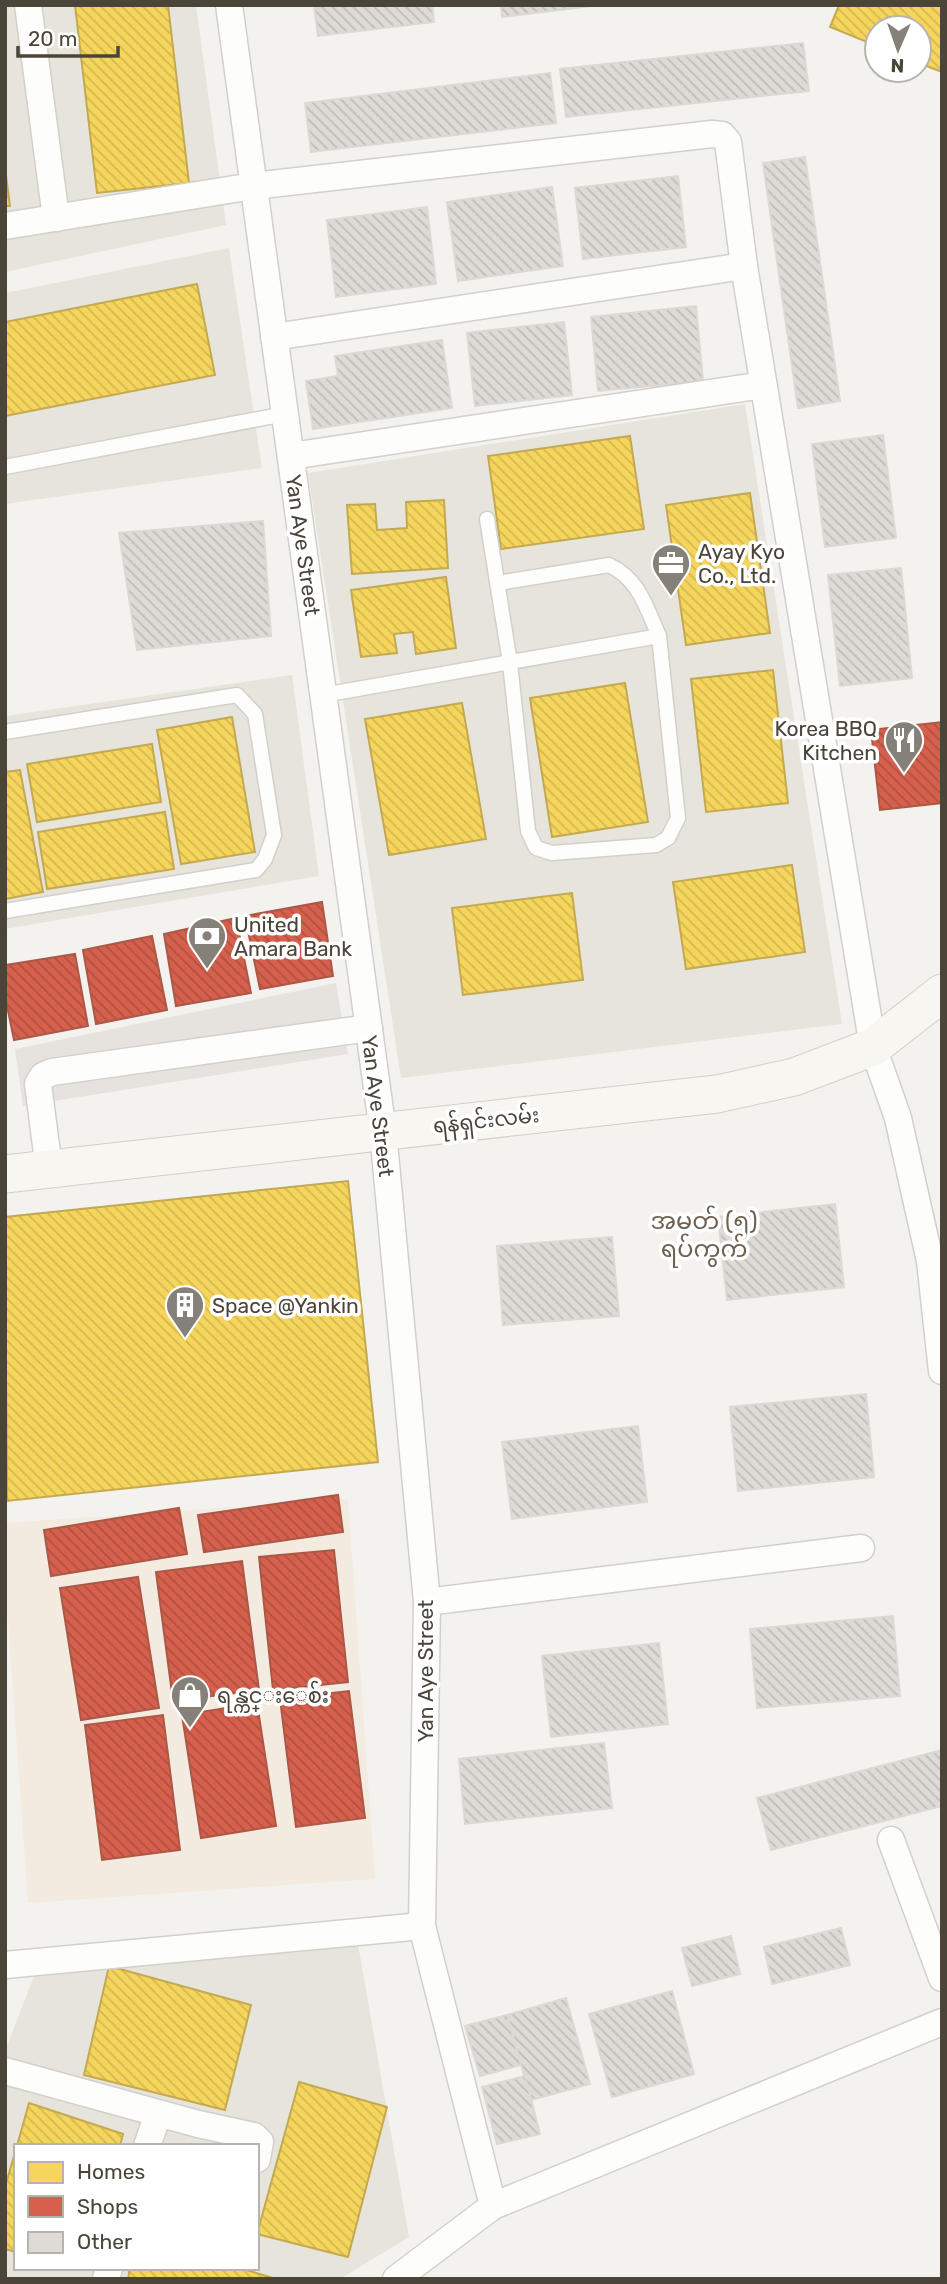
<svg xmlns="http://www.w3.org/2000/svg" width="947" height="2284" font-family="Rubik,'Noto Sans Myanmar',sans-serif">
	<style>
		.residential { fill: #e7e4dc; fill-rule: evenodd }
		.commercial { fill: #f3ebdf }
		.parking { fill: #e6e3df }
		.homes { fill: url(#homes-back-hatch); stroke: #c3aa52; stroke-width: 2 }
		.shops { fill: url(#shops-back-hatch); stroke: #ac5847; stroke-width: 2 }
		.building { fill: url(#building-back-hatch); stroke: #dcd9d4; stroke-width: 2 }
		.lines { fill: none; stroke-linecap: round; stroke-linejoin: round }
		.service-casing { stroke: #d2d0cb; stroke-width: 17 }
		.minor-casing { stroke: #d2d0cb; stroke-width: 29 }
		.secondary-casing { stroke: #d3cfc5; stroke-width: 39 }
		.service { stroke: #fdfdfc; stroke-width: 14 }
		.minor { stroke: #fdfdfc; stroke-width: 26 }
		.secondary { stroke: #f7f6f1; stroke-width: 37 }
		.labels { text-anchor: middle; dominant-baseline: central; stroke-width: 7; stroke-linejoin: round; paint-order: stroke }
		.street-label { font-size: 21px; fill: #4b4439; stroke: #fff }
		.poi-label { font-size: 21px; fill: #4b4439; stroke: #fff; text-anchor: start }
		.quarter-label { font-size: 24px; fill: #6e6250; stroke: #fff }
	</style>
	<defs>
		<pattern id="homes-back-hatch" width="6" height="6" patternUnits="userSpaceOnUse" patternTransform="scale(1.75)"><rect width="6" height="6" fill="#f6d55c"/><path d="M-1 5l2 2M0 0l6 6M5-1l2 2" fill="none" stroke="#d4b851"/></pattern>
		<pattern id="shops-back-hatch" width="6" height="6" patternUnits="userSpaceOnUse" patternTransform="scale(1.75)"><rect width="6" height="6" fill="#d6604d"/><path d="M-1 5l2 2M0 0l6 6M5-1l2 2" fill="none" stroke="#b05141"/></pattern>
		<pattern id="building-back-hatch" width="6" height="6" patternUnits="userSpaceOnUse" patternTransform="scale(1.75)"><rect width="6" height="6" fill="#dedbd6"/><path d="M-1 5l2 2M0 0l6 6M5-1l2 2" fill="none" stroke="#c0bdb8"/></pattern>
	</defs>
	<rect width="100%" height="100%" fill="#f4f2ee"/>
	<g class="residential">
		<polygon points="5,5 196,5 226,225 5,272"/>
		<polygon points="229,248 262,468 5,504 5,293"/>
		<polygon points="745,404 842,1024 401,1078 308,473"/>
		<polygon points="292,675 319,876 5,929 5,716"/>
		<path d="M 354,1921 L 409,2237 L 340,2279 L 5,2279 L 5,2051 L 43,1953 ZM 16,2146 L 257,2146 L 257,2268 L 16,2268 Z"/>
	</g>
	<polygon class="commercial" points="348,1499 375,1879 28,1903 5,1580 5,1523"/>
	<polygon class="parking" points="336,983 348,1054 23,1106 15,1049"/>
	<g class="homes">
		<polygon points="75,5 168,5 189,183 97,193"/>
		<polygon points="839,5 942,5 942,72 919,63 919,28 877,28 877,46 830,27"/>
		<polygon points="5,168 10,206 5,206"/>
		<polygon points="197,284 215,375 5,416 5,322"/>
		<polygon points="630,436 644,529 501,549 488,456"/>
		<polygon points="750,493 770,633 686,645 666,505"/>
		<polygon points="444,500 448,568 352,574 347,505 375,504 377,530 407,528 406,502"/>
		<polygon points="446,577 456,648 416,654 413,632 394,634 397,653 361,657 351,590"/>
		<polygon points="773,670 788,803 706,812 691,679"/>
		<polygon points="625,683 648,822 552,837 530,698"/>
		<polygon points="462,703 486,839 389,855 365,719"/>
		<polygon points="232,717 255,852 181,864 157,730"/>
		<polygon points="152,744 161,802 37,822 27,764"/>
		<polygon points="20,770 43,892 5,899 5,772"/>
		<polygon points="165,812 174,869 47,889 38,832"/>
		<polygon points="792,865 805,952 686,969 673,882"/>
		<polygon points="572,893 583,980 463,995 452,908"/>
		<polygon points="348,1181 378,1462 7,1501 5,1217"/>
		<polygon points="109,1966 251,2005 225,2110 84,2075"/>
		<polygon points="299,2082 387,2107 348,2257 257,2234"/>
		<polygon points="29,2103 123,2134 120,2146 17,2146"/>
		<polygon points="16,2149 16,2252 5,2249 5,2187"/>
		<polygon points="130,2268 240,2268 276,2279 128,2279"/>
	</g>
	<g class="shops">
		<polygon points="942,722 942,803 880,810 871,730"/>
		<polygon points="322,902 333,976 260,989 245,916"/>
		<polygon points="236,918 251,993 176,1006 164,934"/>
		<polygon points="152,936 167,1010 96,1024 83,950"/>
		<polygon points="75,954 88,1026 14,1040 5,996 5,965"/>
		<polygon points="338,1495 343,1532 204,1552 198,1515"/>
		<polygon points="179,1508 187,1554 51,1576 44,1530"/>
		<polygon points="334,1550 348,1682 273,1690 259,1557"/>
		<polygon points="242,1561 259,1690 173,1701 156,1572"/>
		<polygon points="138,1577 159,1708 81,1720 60,1588"/>
		<polygon points="349,1691 365,1818 296,1827 280,1699"/>
		<polygon points="257,1703 276,1826 201,1838 182,1715"/>
		<polygon points="163,1715 180,1850 102,1860 85,1725"/>
	</g>
	<g class="building">
		<polygon points="314,5 432,5 434,22 318,36"/>
		<polygon points="501,5 600,5 502,17"/>
		<polygon points="803,43 809,91 566,117 560,69"/>
		<polygon points="550,73 556,123 311,152 305,103"/>
		<polygon points="805,157 840,401 798,408 763,163"/>
		<polygon points="678,176 686,247 583,259 575,188"/>
		<polygon points="552,187 563,266 458,281 447,202"/>
		<polygon points="427,207 436,284 336,297 327,220"/>
		<polygon points="696,306 703,381 598,391 591,317"/>
		<polygon points="564,322 572,395 475,406 467,333"/>
		<polygon points="442,340 452,408 313,429 306,381 338,376 335,356"/>
		<polygon points="883,435 896,538 825,547 812,444"/>
		<polygon points="263,521 271,636 137,650 119,533"/>
		<polygon points="901,568 912,678 840,686 828,575"/>
		<polygon points="835,1204 844,1287 727,1300 718,1217"/>
		<polygon points="612,1237 619,1316 503,1325 497,1246"/>
		<polygon points="866,1394 874,1477 738,1491 730,1407"/>
		<polygon points="638,1426 647,1502 512,1519 502,1442"/>
		<polygon points="893,1616 900,1696 757,1708 750,1629"/>
		<polygon points="659,1643 668,1724 551,1737 542,1656"/>
		<polygon points="604,1743 612,1808 465,1824 459,1759"/>
		<polygon points="942,1750 942,1806 771,1850 757,1798"/>
		<polygon points="841,1928 850,1965 772,1984 764,1947"/>
		<polygon points="731,1936 740,1974 692,1986 682,1948"/>
		<polygon points="672,1991 694,2074 612,2097 589,2014"/>
		<polygon points="566,1998 590,2084 531,2100 507,2015"/>
		<polygon points="507,2015 521,2065 480,2076 465,2026"/>
		<polygon points="525,2076 540,2134 497,2144 482,2087"/>
	</g>
	<g class="lines">
		<g class="service-casing">
			<g id="service">
				<polyline points="5,467 285,414"/>
				<path d="M 498,583 L 609,565 C 639,579 646,607 659,636"/>
				<polyline points="323,695 659,636 678,818 668,838 656,845 552,853 536,848 528,831 510,663 487,519"/>
				<polyline points="5,732 237,695 255,714 274,835 265,859 256,870 5,911"/>
			</g>
		</g>
		<g class="minor-casing">
			<g id="minor">
				<polyline points="28,5 56,218"/>
				<polyline points="229,5 383,1132 427,1602 422,1926 493,2206"/>
				<polyline points="5,226 253,186 712,134 722,135 728,142 744,266 873,1047 898,1118 930,1261 942,1371"/>
				<polyline points="274,337 744,266"/>
				<polyline points="291,456 763,385"/>
				<polyline points="49,1169 38,1084 43,1076 52,1072 369,1028"/>
				<polyline points="427,1602 861,1548"/>
				<polyline points="891,1840 942,1978"/>
				<polyline points="5,1965 422,1926"/>
				<polyline points="5,2071 198,2124 254,2136 260,2142 257,2159"/>
				<polyline points="147,2146 158,2114"/>
				<polyline points="106,2279 109,2268"/>
				<polyline points="396,2279 493,2206 942,2022"/>
			</g>
		</g>
		<g class="secondary-casing">
			<polyline id="secondary" points="5,1174 717,1094 794,1077 873,1047 942,993"/>
		</g>
		<use href="#service" class="service"/>
		<use href="#minor" class="minor"/>
		<use href="#secondary" class="secondary"/>
	</g>
	<defs>
		<g id="office-pin" transform="scale(2.0125)"><path d="M0 17L-7.5 6A9.5 9.5 0 1 1 7.5 6Z" fill="#868178" stroke="#fff"/><path d="M-6-3h4V-5.5h4V-3h4V5H-6ZM-1-4.5V-3h2v-1.5ZM-6 0V1H6V0Z" fill="#fff"/></g>
		<g id="restaurant-pin" transform="scale(2.0125)"><path d="M0 17L-7.5 6A9.5 9.5 0 1 1 7.5 6Z" fill="#868178" stroke="#fff"/><path d="M-5-6h1v4h1v-4h1v4h1v-4h1v5L-1.5 .5V6h-2V.5L-5-1ZM5-6V6H3V1.5H1.5Q1.5-4 5-6Z" fill="#fff"/></g>
		<g id="bank-pin" transform="scale(2.0125)"><path d="M0 17L-7.5 6A9.5 9.5 0 1 1 7.5 6Z" fill="#868178" stroke="#fff"/><path d="M-6-4H6V4H-6ZM0-2.3a2.3 2.3 0 1 0 0 4.6a2.3 2.3 0 1 0 0-4.6Z" fill="#fff"/></g>
		<g id="building-pin" transform="scale(2.0125)"><path d="M0 17L-7.5 6A9.5 9.5 0 1 1 7.5 6Z" fill="#868178" stroke="#fff"/><path d="M-4-6H4V6H1V3H-1V6H-4ZM-2.5-4.3h1.7v1.8h-1.7ZM.8-4.3h1.7v1.8H.8ZM-2.5-1h1.7V.8h-1.7ZM.8-1h1.7V.8H.8Z" fill="#fff"/></g>
		<g id="shop-pin" transform="scale(2.0125)"><path d="M0 17L-7.5 6A9.5 9.5 0 1 1 7.5 6Z" fill="#868178" stroke="#fff"/><path d="M-5-2.5h2.3a2.7 3.5 0 0 1 5.4 0H5L5.5 6h-11ZM-1.5-2.5h3a1.5 2.3 0 0 0-3 0Z" fill="#fff"/></g>
	</defs>
	<g fill-rule="evenodd">
		<use href="#office-pin" x="671" y="563"/>
		<use href="#restaurant-pin" x="904" y="740"/>
		<use href="#bank-pin" x="207" y="936"/>
		<use href="#building-pin" x="185" y="1305"/>
		<use href="#shop-pin" x="190" y="1695"/>
	</g>
	<g class="labels">
		<g class="street-label">
			<text transform="translate(303 545) rotate(82)">Yan Aye Street</text>
			<text transform="translate(378 1106) rotate(83)">Yan Aye Street</text>
			<text transform="translate(486 1120) rotate(-6)">ရန်ရှင်းလမ်း</text>
			<text transform="translate(425 1671) rotate(-90)">Yan Aye Street</text>
		</g>
		<g class="poi-label">
			<text x="698" y="551">Ayay Kyo<tspan x="698" dy="24">Co., Ltd.</tspan></text>
			<text x="877" y="728" text-anchor="end">Korea BBQ<tspan x="877" dy="24">Kitchen</tspan></text>
			<text x="234" y="924">United<tspan x="234" dy="24">Amara Bank</tspan></text>
			<text x="212" y="1305">Space @Yankin</text>
			<text x="217" y="1695">ရန္ကင္းေစ်း</text>
		</g>
		<g class="quarter-label">
			<text x="704" y="1221">အမှတ် (၅)<tspan x="704" dy="28">ရပ်ကွက်</tspan></text>
		</g>
	</g>
	<rect width="947" height="2284" fill="none" stroke="#4b4439" stroke-width="14"/>
	<rect x="14" y="2144" width="245" height="126" fill="#ffffff" stroke="#b7b4b0" stroke-width="2"/>
	<rect x="28" y="2162" width="35" height="21" fill="#f6d55c" stroke="#b7b4b0" stroke-width="2"/>
	<text x="77" y="2179" font-size="21" fill="#4b4439">Homes</text>
	<rect x="28" y="2196" width="35" height="21" fill="#d6604d" stroke="#b7b4b0" stroke-width="2"/>
	<text x="77" y="2214" font-size="21" fill="#4b4439">Shops</text>
	<rect x="28" y="2232" width="35" height="21" fill="#dedbd6" stroke="#b7b4b0" stroke-width="2"/>
	<text x="77" y="2249" font-size="21" fill="#4b4439">Other</text>
	<g transform="translate(898 49) rotate(182)"><circle r="33" fill="#ffffff" stroke="#b7b4b0" stroke-width="2"/>
	<path d="M0-5L12 26L0 18L-12 26Z" fill="#868178"/>
	<text y="-10" font-size="19" font-weight="bold" text-anchor="middle" fill="#4b4439">N</text>
	</g>
	<path d="M18 46v10h100v-10" fill="none" stroke="#4b4439" stroke-width="3.5"/>
	<text x="28" y="46" font-size="21" fill="#4b4439" stroke="#ffffff" stroke-width="5" paint-order="stroke">20 m</text>
</svg>
